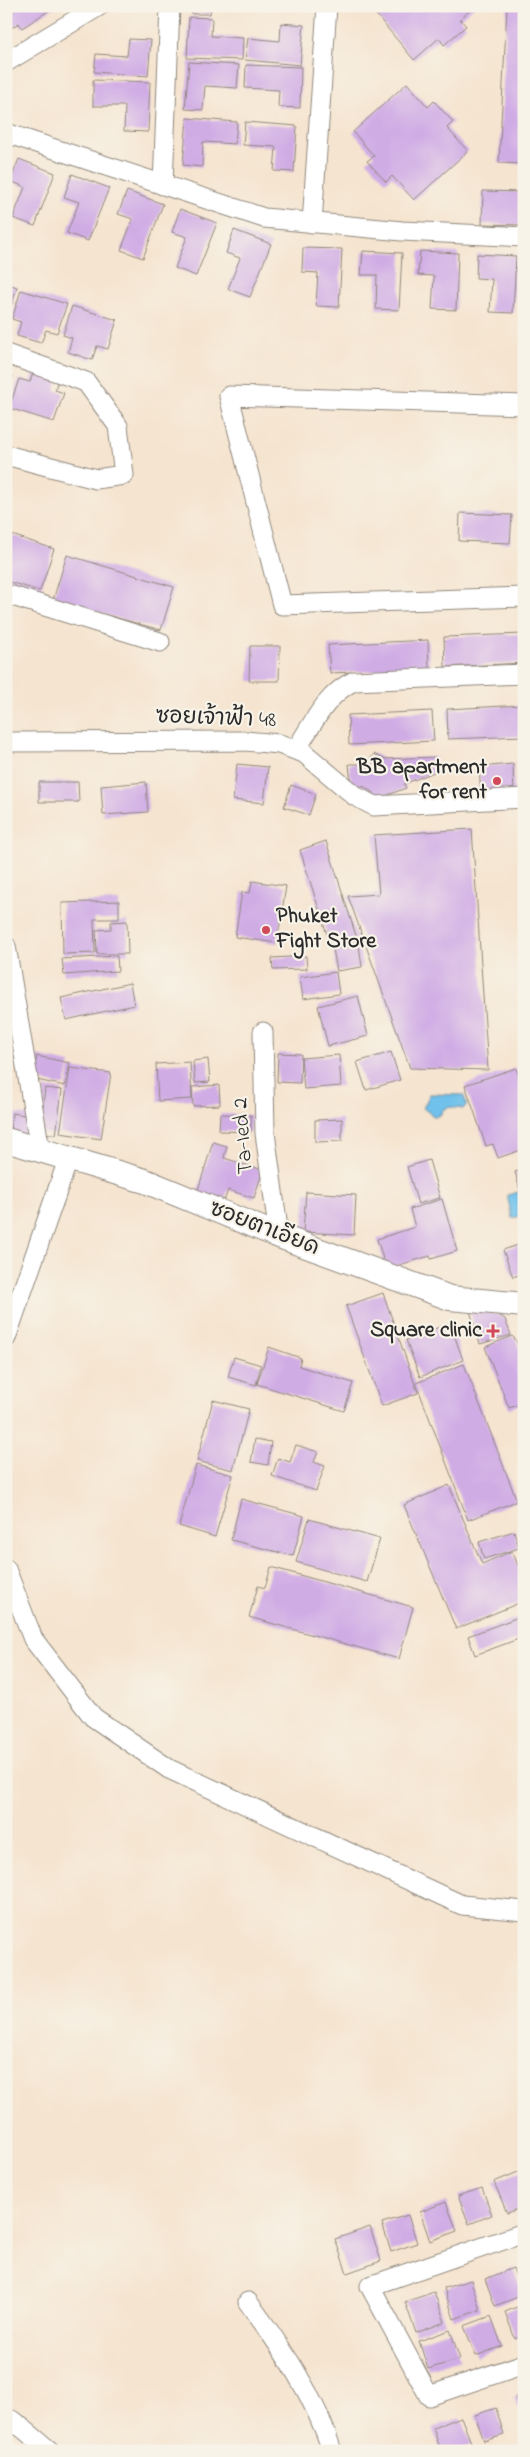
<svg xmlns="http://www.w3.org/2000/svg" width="530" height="2457" font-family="'Indie Flower','Playpen Sans Thai',sans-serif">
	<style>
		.water { fill: #6fc1eb; stroke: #4d768b }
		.building { fill: #d0ace5 }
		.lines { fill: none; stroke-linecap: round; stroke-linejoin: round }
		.minor-casing { stroke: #90887d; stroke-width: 21 }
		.tertiary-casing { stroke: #90887d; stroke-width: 26 }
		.minor { stroke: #fff; stroke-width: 19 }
		.tertiary { stroke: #fff; stroke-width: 24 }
		.poi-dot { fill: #d1495b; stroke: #f7f3e8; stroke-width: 2 }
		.labels { text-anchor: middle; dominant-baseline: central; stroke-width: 4.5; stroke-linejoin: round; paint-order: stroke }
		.street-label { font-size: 22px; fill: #2b2b2b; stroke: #f7f3e8 }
		.poi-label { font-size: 22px; font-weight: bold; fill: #2b2b2b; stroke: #f7f3e8; text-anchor: end }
	</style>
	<rect width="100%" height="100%" fill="#f7f3e8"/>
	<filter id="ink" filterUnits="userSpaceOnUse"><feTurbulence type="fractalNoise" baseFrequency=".02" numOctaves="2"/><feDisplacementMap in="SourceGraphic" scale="10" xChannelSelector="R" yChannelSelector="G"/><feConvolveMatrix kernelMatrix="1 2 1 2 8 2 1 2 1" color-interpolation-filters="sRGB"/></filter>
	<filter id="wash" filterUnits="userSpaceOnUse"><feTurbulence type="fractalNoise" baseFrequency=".0096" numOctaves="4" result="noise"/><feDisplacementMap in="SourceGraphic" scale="20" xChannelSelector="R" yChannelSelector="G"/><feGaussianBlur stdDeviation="1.12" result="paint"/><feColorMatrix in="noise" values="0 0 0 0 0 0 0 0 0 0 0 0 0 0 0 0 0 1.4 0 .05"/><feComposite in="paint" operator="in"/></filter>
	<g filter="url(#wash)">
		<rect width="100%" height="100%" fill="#f5e4cf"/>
		<g class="water">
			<polygon points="430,1094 463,1095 467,1104 463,1109 449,1107 442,1110 441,1114 435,1117 423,1108"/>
			<polygon points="519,1192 524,1215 512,1218 507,1195"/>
		</g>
		<g id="blocks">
			<g class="building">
				<polygon points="6,6 56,6 22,28 19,23 6,32"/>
				<polygon points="192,6 211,6 210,14 192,14"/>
				<polygon points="369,6 475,6 460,19 466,26 444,45 439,38 414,60"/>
				<polygon points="507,6 524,6 524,164 499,163"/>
				<polygon points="189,17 212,18 211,36 243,38 242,60 187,58"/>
				<polygon points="281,23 304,25 300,65 245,60 248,38 280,41"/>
				<polygon points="129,39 151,40 148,76 94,72 96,54 127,56"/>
				<polygon points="189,62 239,65 237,88 205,86 203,110 185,109"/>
				<polygon points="246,65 301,67 300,108 278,107 279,90 245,88"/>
				<polygon points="93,80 150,82 148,132 124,131 125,106 93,106"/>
				<polygon points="407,83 428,107 434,101 453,122 447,128 468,151 414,200 392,176 386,182 367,161 374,156 353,132"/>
				<polygon points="187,118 237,122 235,144 203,142 202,167 183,165"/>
				<polygon points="245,122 297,126 294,172 274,171 276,147 243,145"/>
				<polygon points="19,159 55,173 35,226 13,218 25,187 10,181"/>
				<polygon points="72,174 109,188 88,241 67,233 79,202 64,197"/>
				<polygon points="127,191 163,204 143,258 121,250 133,219 118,214"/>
				<polygon points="483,191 524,192 524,225 482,224"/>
				<polygon points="180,209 217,223 196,276 175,268 187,237 172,232"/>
				<polygon points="234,230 271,244 250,297 228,289 240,258 226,253"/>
				<polygon points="303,248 342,249 339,307 316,306 318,273 302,272"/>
				<polygon points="363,251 402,253 399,310 376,309 377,275 361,275"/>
				<polygon points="420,251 458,253 456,310 432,309 434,276 418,275"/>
				<polygon points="477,254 516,256 513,313 490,312 492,279 476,278"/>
				<polygon points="6,283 17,287 8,316 6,315"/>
				<polygon points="21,290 67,304 57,333 46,330 41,343 17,336 21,322 12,319"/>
				<polygon points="72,306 117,320 108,349 97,346 92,360 68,352 72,338 63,335"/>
				<polygon points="34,369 59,376 55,390 64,393 54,422 9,408 19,379 30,382"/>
				<polygon points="6,374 13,376 7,395 6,395"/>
				<polygon points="460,513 512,515 510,543 459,541"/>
				<polygon points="6,533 54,549 40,591 6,581"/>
				<polygon points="67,555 174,587 161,630 53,600"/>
				<polygon points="524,634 524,663 445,667 444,637"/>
				<polygon points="428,640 429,669 330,673 328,645"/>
				<polygon points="250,646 280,646 279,681 249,681"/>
				<polygon points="524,705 524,736 448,739 447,709"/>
				<polygon points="432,711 434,741 349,745 348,715"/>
				<polygon points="374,754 384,759 435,757 439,770 404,784 406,788 380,798 365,787 351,784 349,764 367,764"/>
				<polygon points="237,764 268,767 264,803 233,800"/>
				<polygon points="513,764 514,795 481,797 479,767"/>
				<polygon points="39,782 78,782 79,802 39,802"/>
				<polygon points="146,782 148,812 103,815 101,786"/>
				<polygon points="291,785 316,794 309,815 284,807"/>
				<polygon points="472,829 488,1070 410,1068 348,896 379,894 374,835"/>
				<polygon points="326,841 357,939 331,947 300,850"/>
				<polygon points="252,881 286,886 277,943 235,937 242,892 250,893"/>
				<polygon points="119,901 119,919 94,919 95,953 63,954 62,903"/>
				<polygon points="127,921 128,954 97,954 96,930 111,929 111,922"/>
				<polygon points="359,945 362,967 337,971 333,949"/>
				<polygon points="117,956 118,971 64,975 62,959"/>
				<polygon points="306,956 307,969 273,970 272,958"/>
				<polygon points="336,972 339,994 303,999 300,977"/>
				<polygon points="130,983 134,1005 66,1020 61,998"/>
				<polygon points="358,996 368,1036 328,1046 318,1006"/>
				<polygon points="391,1052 400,1080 366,1090 357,1062"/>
				<polygon points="278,1053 301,1054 300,1083 277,1082"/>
				<polygon points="339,1055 341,1086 304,1089 301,1058"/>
				<polygon points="37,1056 70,1063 65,1086 32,1079"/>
				<polygon points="208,1059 210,1082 195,1083 193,1061"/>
				<polygon points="190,1062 192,1099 158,1101 156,1064"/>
				<polygon points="70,1068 111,1073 101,1139 60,1133"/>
				<polygon points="516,1068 524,1092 524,1149 498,1158 493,1144 486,1146 465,1085"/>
				<polygon points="219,1085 220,1105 193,1106 192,1087"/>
				<polygon points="45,1088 62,1090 56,1135 40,1132"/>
				<polygon points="12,1113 31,1116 29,1135 10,1132"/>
				<polygon points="220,1114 251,1115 251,1132 219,1131"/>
				<polygon points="342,1119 342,1141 315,1142 315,1120"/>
				<polygon points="213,1142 227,1146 224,1158 263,1170 254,1198 228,1190 223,1204 196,1196"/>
				<polygon points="429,1160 440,1198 418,1204 407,1167"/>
				<polygon points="524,1169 524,1201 523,1201 515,1172"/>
				<polygon points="306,1192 356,1195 354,1235 303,1232"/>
				<polygon points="442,1199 457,1251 431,1259 430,1256 386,1269 377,1239 415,1227 410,1209"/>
				<polygon points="524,1243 524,1273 513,1277 503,1250"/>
				<polygon points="383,1293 418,1393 382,1406 346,1306"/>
				<polygon points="470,1311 485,1311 499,1315 505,1319 511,1335 480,1344"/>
				<polygon points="450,1323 463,1360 420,1377 406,1340"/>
				<polygon points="512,1336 516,1340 524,1361 524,1407 521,1404 509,1408 485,1347"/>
				<polygon points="269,1347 301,1358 299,1366 353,1383 344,1411 257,1384"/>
				<polygon points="234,1357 261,1365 256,1385 228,1377"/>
				<polygon points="464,1364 517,1501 468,1520 416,1383"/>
				<polygon points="213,1400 249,1409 233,1470 197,1461"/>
				<polygon points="255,1439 271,1442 268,1465 251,1462"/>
				<polygon points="296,1445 318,1452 314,1462 325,1466 316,1491 272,1476 278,1458 290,1462"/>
				<polygon points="196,1465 233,1475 215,1537 179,1526"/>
				<polygon points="449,1485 482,1564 512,1551 524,1579 524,1601 456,1629 404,1505"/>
				<polygon points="241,1499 304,1516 293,1556 231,1540"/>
				<polygon points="309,1519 380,1539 367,1582 296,1562"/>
				<polygon points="514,1531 519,1548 484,1559 479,1542"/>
				<polygon points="271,1567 413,1607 399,1659 249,1617 258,1586 265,1588"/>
				<polygon points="524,1615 524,1637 475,1655 468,1636"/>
				<polygon points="523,2170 524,2207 507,2213 494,2182"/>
				<polygon points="482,2188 492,2215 469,2224 458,2196"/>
				<polygon points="446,2202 457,2231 430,2241 420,2212"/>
				<polygon points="408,2215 417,2243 391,2252 382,2223"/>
				<polygon points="370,2227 381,2261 347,2273 335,2239"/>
				<polygon points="513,2268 523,2295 495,2306 485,2279"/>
				<polygon points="471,2280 480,2310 454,2319 444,2288"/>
				<polygon points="434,2292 445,2322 416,2333 405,2302"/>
				<polygon points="524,2304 524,2335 515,2339 505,2312"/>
				<polygon points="491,2316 502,2346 476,2356 464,2326"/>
				<polygon points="450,2330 460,2359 428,2369 419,2341"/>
				<polygon points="524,2393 524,2421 515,2397"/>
				<polygon points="496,2408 504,2435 484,2441 475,2415"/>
				<polygon points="461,2417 472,2445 458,2451 441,2451 433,2428"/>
			</g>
		</g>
	</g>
	<g filter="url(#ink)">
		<use href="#blocks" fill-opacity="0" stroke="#90887d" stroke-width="1"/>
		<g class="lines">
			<g class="minor-casing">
				<g id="minor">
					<polyline points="6,62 99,6"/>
					<polyline points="6,133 264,218 402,231 524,237"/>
					<polyline points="163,185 170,6"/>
					<polyline points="312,223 327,6"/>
					<polyline points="6,354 86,382 118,426 124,475 96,479 6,455"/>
					<polyline points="524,405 229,396 282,605 524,597"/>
					<polyline points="6,594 160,642"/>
					<polyline points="6,742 245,741 279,744 304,753 355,796 374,806 524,798"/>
					<path d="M 296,750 C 312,725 326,694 354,681 L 524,674"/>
					<polyline points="6,946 40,1150"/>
					<polyline points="263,1032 265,1133 279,1236"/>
					<polyline points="6,1338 69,1157"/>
					<polyline points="6,1569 33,1639 93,1717 169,1769 462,1905 524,1911"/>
					<polyline points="524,2233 370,2286 429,2396 524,2364"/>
					<path d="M 248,2302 C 282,2348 315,2396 332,2451"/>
					<polyline points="6,2418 14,2421 50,2451"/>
				</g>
			</g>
			<g class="tertiary-casing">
				<polyline id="tertiary" points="6,1140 145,1181 279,1236 450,1298 524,1305"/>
			</g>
			<use href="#minor" class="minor"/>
			<use href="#tertiary" class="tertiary"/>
		</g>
	</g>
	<g class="poi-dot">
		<circle cx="497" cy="781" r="5"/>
		<circle cx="266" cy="930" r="5"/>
		<path d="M490.5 1323.5h5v5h5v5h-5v5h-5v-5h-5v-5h5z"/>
	</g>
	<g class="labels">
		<g class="street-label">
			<text transform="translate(216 719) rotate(2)">ซอยเจ้าฟ้า 48</text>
			<text transform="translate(244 1136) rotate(-94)">Ta-Ied 2</text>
			<text transform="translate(264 1229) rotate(21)">ซอยตาเอียด</text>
		</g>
		<g class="poi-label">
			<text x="487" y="768">BB apartment<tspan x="487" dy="25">for rent</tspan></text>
			<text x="276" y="917" text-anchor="start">Phuket<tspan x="276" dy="25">Fight Store</tspan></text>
			<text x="482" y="1331">Square clinic</text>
		</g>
	</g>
	<rect width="530" height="2457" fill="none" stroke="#f7f3e8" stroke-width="25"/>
</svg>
